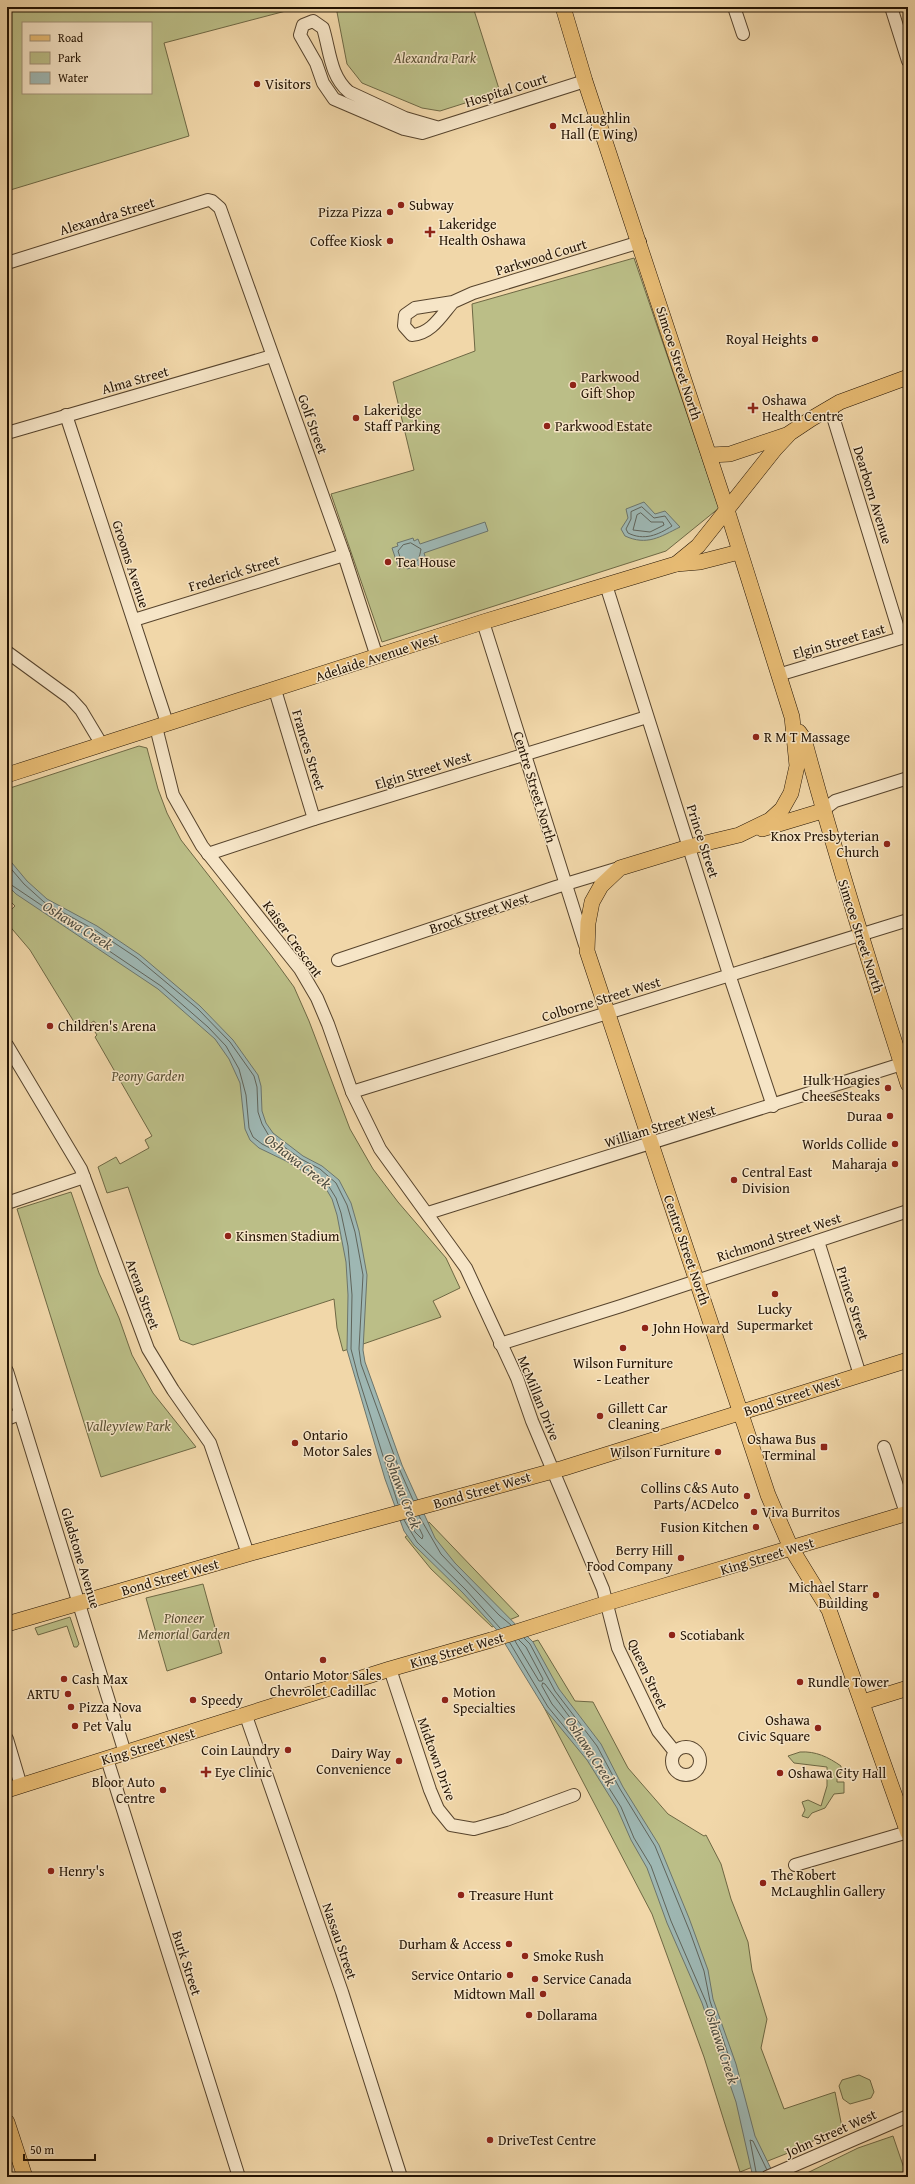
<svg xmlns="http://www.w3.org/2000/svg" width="915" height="2184" font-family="'Gentium Book Plus',serif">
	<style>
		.green { fill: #bbbe87; stroke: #6e6844; fill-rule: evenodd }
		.water { fill: #9eb7b3; stroke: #6c756c }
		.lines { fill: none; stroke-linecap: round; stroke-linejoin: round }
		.shore { stroke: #60645a; stroke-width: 1 }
		.minor-casing { stroke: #56432c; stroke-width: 14 }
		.major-casing { stroke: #221202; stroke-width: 16 }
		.minor { stroke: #f6e5c7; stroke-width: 12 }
		.major { stroke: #e8bc74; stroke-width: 15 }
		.poi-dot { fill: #8f2418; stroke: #f6e5c7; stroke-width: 1.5 }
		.labels { text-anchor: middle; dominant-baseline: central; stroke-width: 3; stroke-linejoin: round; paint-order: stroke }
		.park-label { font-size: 14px; font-style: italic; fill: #584e31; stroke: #f6e5c7 }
		.poi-label { font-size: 14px; fill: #221202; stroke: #f6e5c7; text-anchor: start }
		.street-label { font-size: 14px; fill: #221202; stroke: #f6e5c7 }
		.water-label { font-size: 15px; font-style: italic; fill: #4d4c40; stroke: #f6e5c7 }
	</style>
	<rect width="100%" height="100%" fill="#f1d7a9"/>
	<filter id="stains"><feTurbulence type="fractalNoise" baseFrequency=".005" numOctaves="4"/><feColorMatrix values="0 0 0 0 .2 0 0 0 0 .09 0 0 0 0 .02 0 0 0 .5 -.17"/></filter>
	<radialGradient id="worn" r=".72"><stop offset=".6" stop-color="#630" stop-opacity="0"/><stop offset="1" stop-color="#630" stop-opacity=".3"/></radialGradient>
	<g class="green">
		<path d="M 7,7 L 301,7 L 164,43 L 189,136 L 7,191 ZM 23,23 L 151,23 L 151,93 L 23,93 Z"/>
		<polygon points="336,7 473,7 500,92 440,111 422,108 362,83 347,64"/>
		<polygon points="634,258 719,508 666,551 382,642 331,494 414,470 393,382 475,351 472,304"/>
		<polygon points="139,746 147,748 148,752 158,789 167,813 181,840 270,954 294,987 309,1021 350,1129 373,1169 398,1202 446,1258 460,1288 433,1301 441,1317 343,1351 337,1328 334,1299 193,1345 180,1340 128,1187 107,1193 98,1167 116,1157 120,1164 149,1148 145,1140 152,1136 95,1037 97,1035 95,1032 99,1029 94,1021 79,1030 30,950 7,923 7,914 15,906 7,898 7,789"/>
		<polygon points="71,1192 99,1273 119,1318 132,1355 153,1393 196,1447 101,1477 17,1209"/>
		<polygon points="429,1522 519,1616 492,1627 431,1569 405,1537"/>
		<polygon points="203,1584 222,1653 167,1671 146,1598"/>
		<polygon points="70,1617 79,1644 77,1647 74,1647 67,1626 38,1635 35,1628"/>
		<polygon points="538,1640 575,1701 593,1702 628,1768 668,1814 704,1836 706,1835 721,1864 731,1899 748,1942 752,1970 767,2019 761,2048 784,2109 835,2092 842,2127 788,2153 740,2172 704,2057 652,1914 513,1648"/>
		<path d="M 800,1752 C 816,1751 828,1757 841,1766 L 841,1773 L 837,1774 L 837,1782 L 844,1782 L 844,1793 L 834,1794 L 825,1808 L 812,1813 L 808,1818 L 802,1816 L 805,1810 L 802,1802 L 808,1800 L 821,1806 L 827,1786 L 827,1767 L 794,1763 L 788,1756 Z"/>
		<polygon points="859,2075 870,2080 874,2092 871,2098 850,2104 843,2099 839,2086 842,2080"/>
		<polygon points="893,2136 907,2177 799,2177 858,2148"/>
	</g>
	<g class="water">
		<path d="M 644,502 L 655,514 L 665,511 L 680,527 C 660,537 647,546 625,536 L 621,529 L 628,518 L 626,509 Z"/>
		<polygon points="485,522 488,531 424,553 426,559 422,561 423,564 407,569 406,566 399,569 392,548 398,546 397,543 413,538 414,541 418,539 420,544"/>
		<polygon points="7,857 27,881 47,899 97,926 140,955 200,1006 233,1040 258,1075 261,1086 262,1111 266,1123 273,1133 303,1156 322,1166 339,1180 351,1203 359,1231 367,1275 363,1350 365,1362 402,1465 435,1538 455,1563 533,1642 559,1689 601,1744 623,1787 659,1845 689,1918 708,1970 713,1999 736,2064 755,2136 775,2177 754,2177 752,2173 736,2102 702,2003 667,1923 647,1868 631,1840 617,1808 587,1760 545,1709 496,1629 463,1593 414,1545 404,1531 385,1479 347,1350 348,1295 346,1262 337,1215 332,1199 325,1187 314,1178 286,1161 259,1148 250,1140 245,1129 240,1083 229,1059 215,1039 158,989 16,894 7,885"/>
	</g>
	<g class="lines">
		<g class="shore">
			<path d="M 642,507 L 654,518 L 665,516 L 672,526 C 658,535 644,541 628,533 L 626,529 L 631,519 L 631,512 Z"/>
			<polygon points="641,513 651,522 663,522 664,525 650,532 633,530 637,515"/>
			<path d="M 411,543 L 421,549 C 418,565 417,562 402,563 L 398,551 L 403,545 Z"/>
			<polyline points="7,864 24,884 44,902 95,930 137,958 198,1009 230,1042 254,1076 257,1087 258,1112 262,1124 269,1136 301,1159 320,1169 336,1183 347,1205 355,1232 363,1275 359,1349 361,1364 398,1466 413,1500"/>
			<polyline points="7,882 161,986 208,1027 226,1046 239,1069 246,1095 249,1128 253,1137 262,1144 288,1157 316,1175 328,1185 336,1198 341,1213 348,1246 352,1295 351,1349 358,1376 398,1504"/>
			<polyline points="403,1503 396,1482 397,1480 400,1482 408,1502"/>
			<polyline points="419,1516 441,1554 499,1615 511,1625"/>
			<polyline points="409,1519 415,1532 422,1539 423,1536 414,1517"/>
			<polyline points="404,1520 417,1542 466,1590 500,1628"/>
			<polyline points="515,1641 539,1681 542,1681 543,1679 526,1647 519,1640"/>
			<polyline points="510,1643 548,1707 590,1758 621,1807 634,1838 651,1866 671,1921 706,2002 724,2055 727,2056 728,2054 710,2001 704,1971 690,1932 655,1846 620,1789 597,1746 555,1691 530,1644 524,1638"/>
			<polygon points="543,1683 545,1684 577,1727 576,1729 573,1729 552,1704 542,1686"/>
			<polyline points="757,2177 750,2140 753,2141 767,2170"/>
		</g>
		<g class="minor-casing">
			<g id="minor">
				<polyline points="734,7 743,34"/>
				<polyline points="891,7 908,61"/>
				<path d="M 436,127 L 405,118 L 349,92 C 330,76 330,51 323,28 L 313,21 L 303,25 L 300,35 L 316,63 L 323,83 L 334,99 L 404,129 L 422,133 L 585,81"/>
				<polyline points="7,263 208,200 212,201 220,208 344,555 377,657"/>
				<path d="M 453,302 C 441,316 431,334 412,335 L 404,326 L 405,315 L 415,308 L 453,302 L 473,293 L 640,242"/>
				<polyline points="830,407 901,638"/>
				<polyline points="66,415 167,723"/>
				<polyline points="7,433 272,356"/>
				<polyline points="606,585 727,968 773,1106"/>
				<polyline points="134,620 344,555"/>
				<polyline points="483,622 585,945"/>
				<polyline points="7,652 70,698 81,710 102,745"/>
				<polyline points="778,675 908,636"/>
				<polyline points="275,690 314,819"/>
				<polyline points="156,727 173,795 202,846 300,969 317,998 328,1024 352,1092 380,1149 466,1268 517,1378 532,1421 603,1589 618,1648 658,1731 675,1752"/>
				<polyline points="822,811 835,801 908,778"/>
				<polyline points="208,854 314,819 647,717"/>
				<polyline points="338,960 556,887 619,868"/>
				<polyline points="7,1045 81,1169 148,1349 173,1390 210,1443 248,1554"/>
				<polyline points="352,1092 908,920"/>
				<polyline points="7,1203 84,1177"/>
				<polyline points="428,1213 908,1062"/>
				<polyline points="818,1241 860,1375"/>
				<polyline points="500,1344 621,1306 908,1211"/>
				<polyline points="7,1371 125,1753"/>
				<polyline points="7,1419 20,1414"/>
				<polyline points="884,1447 906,1513"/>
				<polyline points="390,1669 430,1790 438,1809 451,1825 474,1829 506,1820 574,1795"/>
				<polyline points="246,1716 342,1992 401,2177"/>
				<polyline points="7,1739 21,1786"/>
				<circle cx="686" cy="1761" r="14"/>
				<polyline points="107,1759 239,2177"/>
				<polyline points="795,1865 908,1832"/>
				<polyline points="767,2177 908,2116"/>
			</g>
		</g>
		<g class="major-casing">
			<g id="major">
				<polyline points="563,7 585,81 727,510 792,717 796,756 797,766 791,793 782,809 770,820 739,835 689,847 620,868 601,886 592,902 588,923 587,951 768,1495 791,1548 829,1610 908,1833"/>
				<polyline points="710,455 730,454 786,435"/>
				<polyline points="676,564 700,562 739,552"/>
				<path d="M 799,732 L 804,739 C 835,855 871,969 908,1084"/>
				<polyline points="7,775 483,622 676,564 698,546 775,449 790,433 811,419 840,402 908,377"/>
				<polyline points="762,829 822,811"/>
				<polyline points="7,1624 255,1552 564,1468 908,1360"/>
				<polyline points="863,1702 908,1688"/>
				<polyline points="7,1790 390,1669 491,1640 607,1603 908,1513"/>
				<polyline points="7,2122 25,2177"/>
			</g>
		</g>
		<use href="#minor" class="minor"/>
		<use href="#major" class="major"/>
	</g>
	<g class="poi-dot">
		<circle cx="257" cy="84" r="4"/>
		<circle cx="553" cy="126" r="4"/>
		<circle cx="401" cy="205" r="4"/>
		<circle cx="390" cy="212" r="4"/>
		<path d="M428 226h4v4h4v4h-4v4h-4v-4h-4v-4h4z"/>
		<circle cx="390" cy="241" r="4"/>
		<circle cx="815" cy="339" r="4"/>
		<circle cx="573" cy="385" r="4"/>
		<path d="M751 402h4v4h4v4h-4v4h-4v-4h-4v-4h4z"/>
		<circle cx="356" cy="418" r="4"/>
		<circle cx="547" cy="426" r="4"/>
		<circle cx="388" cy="562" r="4"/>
		<circle cx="756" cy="737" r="4"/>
		<circle cx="887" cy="844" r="4"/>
		<circle cx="50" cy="1026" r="4"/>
		<circle cx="888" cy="1088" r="4"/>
		<circle cx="890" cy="1116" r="4"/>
		<circle cx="895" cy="1144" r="4"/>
		<circle cx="895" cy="1164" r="4"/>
		<circle cx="734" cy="1180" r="4"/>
		<circle cx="228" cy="1236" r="4"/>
		<circle cx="775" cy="1294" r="4"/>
		<circle cx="645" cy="1328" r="4"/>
		<circle cx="623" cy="1348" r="4"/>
		<circle cx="600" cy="1416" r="4"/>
		<circle cx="295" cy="1443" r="4"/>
		<rect x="820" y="1443" width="8" height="8" rx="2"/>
		<circle cx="718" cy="1452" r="4"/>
		<circle cx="747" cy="1496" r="4"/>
		<circle cx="754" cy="1512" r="4"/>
		<circle cx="756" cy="1527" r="4"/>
		<circle cx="681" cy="1558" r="4"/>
		<circle cx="876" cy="1595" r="4"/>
		<circle cx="672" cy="1635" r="4"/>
		<circle cx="323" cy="1660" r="4"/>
		<circle cx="64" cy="1679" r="4"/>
		<circle cx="800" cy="1682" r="4"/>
		<circle cx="68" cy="1694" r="4"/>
		<circle cx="193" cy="1700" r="4"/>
		<circle cx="445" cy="1700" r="4"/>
		<circle cx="71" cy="1707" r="4"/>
		<circle cx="75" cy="1726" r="4"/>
		<circle cx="818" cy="1728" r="4"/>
		<circle cx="288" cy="1750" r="4"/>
		<circle cx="399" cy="1761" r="4"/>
		<path d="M204 1766h4v4h4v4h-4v4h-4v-4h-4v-4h4z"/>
		<circle cx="780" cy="1773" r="4"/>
		<circle cx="163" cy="1790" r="4"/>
		<circle cx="51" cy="1871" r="4"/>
		<circle cx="763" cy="1883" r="4"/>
		<circle cx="461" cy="1895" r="4"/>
		<circle cx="509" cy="1944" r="4"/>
		<circle cx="525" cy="1956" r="4"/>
		<circle cx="510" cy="1975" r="4"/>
		<circle cx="535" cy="1979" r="4"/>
		<circle cx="543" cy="1994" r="4"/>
		<circle cx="529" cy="2015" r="4"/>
		<circle cx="490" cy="2140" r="4"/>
	</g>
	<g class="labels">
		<g class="park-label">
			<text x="435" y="58">Alexandra Park</text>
			<text x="148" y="1076">Peony Garden</text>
			<text x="128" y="1426">Valleyview Park</text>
			<text x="184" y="1618">Pioneer<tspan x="184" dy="16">Memorial Garden</tspan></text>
		</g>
		<g class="poi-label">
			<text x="265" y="84">Visitors</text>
			<text x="561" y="118">McLaughlin<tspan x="561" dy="16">Hall (E Wing)</tspan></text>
			<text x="409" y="205">Subway</text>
			<text x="382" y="212" text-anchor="end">Pizza Pizza</text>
			<text x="439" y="224">Lakeridge<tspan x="439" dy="16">Health Oshawa</tspan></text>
			<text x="382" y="241" text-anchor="end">Coffee Kiosk</text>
			<text x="807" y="339" text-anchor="end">Royal Heights</text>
			<text x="581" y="377">Parkwood<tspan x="581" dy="16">Gift Shop</tspan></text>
			<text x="762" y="400">Oshawa<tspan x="762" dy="16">Health Centre</tspan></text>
			<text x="364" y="410">Lakeridge<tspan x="364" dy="16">Staff Parking</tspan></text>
			<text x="555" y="426">Parkwood Estate</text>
			<text x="396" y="562">Tea House</text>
			<text x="764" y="737">R M T Massage</text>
			<text x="879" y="836" text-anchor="end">Knox Presbyterian<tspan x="879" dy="16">Church</tspan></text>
			<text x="58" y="1026">Children's Arena</text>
			<text x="880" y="1080" text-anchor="end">Hulk Hoagies<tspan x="880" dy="16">CheeseSteaks</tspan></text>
			<text x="882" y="1116" text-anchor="end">Duraa</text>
			<text x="887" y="1144" text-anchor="end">Worlds Collide</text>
			<text x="887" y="1164" text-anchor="end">Maharaja</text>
			<text x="742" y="1172">Central East<tspan x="742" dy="16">Division</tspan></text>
			<text x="236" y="1236">Kinsmen Stadium</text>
			<text x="775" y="1309" text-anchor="middle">Lucky<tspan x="775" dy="16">Supermarket</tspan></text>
			<text x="653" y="1328">John Howard</text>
			<text x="623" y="1363" text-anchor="middle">Wilson Furniture<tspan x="623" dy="16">- Leather</tspan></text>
			<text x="608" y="1408">Gillett Car<tspan x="608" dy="16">Cleaning</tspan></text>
			<text x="303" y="1435">Ontario<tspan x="303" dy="16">Motor Sales</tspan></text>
			<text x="816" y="1439" text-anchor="end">Oshawa Bus<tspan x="816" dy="16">Terminal</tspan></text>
			<text x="710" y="1452" text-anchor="end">Wilson Furniture</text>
			<text x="739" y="1488" text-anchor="end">Collins C&amp;S Auto<tspan x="739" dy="16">Parts/ACDelco</tspan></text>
			<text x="762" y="1512">Viva Burritos</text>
			<text x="748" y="1527" text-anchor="end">Fusion Kitchen</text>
			<text x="673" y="1550" text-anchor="end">Berry Hill<tspan x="673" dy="16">Food Company</tspan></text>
			<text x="868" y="1587" text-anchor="end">Michael Starr<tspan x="868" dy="16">Building</tspan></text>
			<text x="680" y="1635">Scotiabank</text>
			<text x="323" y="1675" text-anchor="middle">Ontario Motor Sales<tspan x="323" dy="16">Chevrolet Cadillac</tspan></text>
			<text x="72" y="1679">Cash Max</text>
			<text x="808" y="1682">Rundle Tower</text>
			<text x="453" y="1692">Motion<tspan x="453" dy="16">Specialties</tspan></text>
			<text x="60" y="1694" text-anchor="end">ARTU</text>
			<text x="201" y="1700">Speedy</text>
			<text x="79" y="1707">Pizza Nova</text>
			<text x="810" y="1720" text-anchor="end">Oshawa<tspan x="810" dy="16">Civic Square</tspan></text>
			<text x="83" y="1726">Pet Valu</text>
			<text x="280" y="1750" text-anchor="end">Coin Laundry</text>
			<text x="391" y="1753" text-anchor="end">Dairy Way<tspan x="391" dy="16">Convenience</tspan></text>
			<text x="215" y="1772">Eye Clinic</text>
			<text x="788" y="1773">Oshawa City Hall</text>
			<text x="155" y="1782" text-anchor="end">Bloor Auto<tspan x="155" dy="16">Centre</tspan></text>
			<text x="59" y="1871">Henry's</text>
			<text x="771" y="1875">The Robert<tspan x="771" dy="16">McLaughlin Gallery</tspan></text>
			<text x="469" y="1895">Treasure Hunt</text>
			<text x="501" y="1944" text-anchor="end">Durham &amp; Access</text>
			<text x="533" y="1956">Smoke Rush</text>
			<text x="502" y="1975" text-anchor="end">Service Ontario</text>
			<text x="543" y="1979">Service Canada</text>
			<text x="535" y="1994" text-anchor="end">Midtown Mall</text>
			<text x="537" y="2015">Dollarama</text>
			<text x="498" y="2140">DriveTest Centre</text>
		</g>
		<g class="street-label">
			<text transform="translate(506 90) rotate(-17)">Hospital Court</text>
			<text transform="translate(107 216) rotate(-17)">Alexandra Street</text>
			<text transform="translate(541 257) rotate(-17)">Parkwood Court</text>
			<text transform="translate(679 363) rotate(72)">Simcoe Street North</text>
			<text transform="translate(135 380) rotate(-16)">Alma Street</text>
			<text transform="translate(313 424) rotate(70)">Golf Street</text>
			<text transform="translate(873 495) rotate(73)">Dearborn Avenue</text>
			<text transform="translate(131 564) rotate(72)">Grooms Avenue</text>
			<text transform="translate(234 573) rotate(-17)">Frederick Street</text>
			<text transform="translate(839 641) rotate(-16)">Elgin Street East</text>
			<text transform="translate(377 657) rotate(-18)">Adelaide Avenue West</text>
			<text transform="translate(309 750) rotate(73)">Frances Street</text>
			<text transform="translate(423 770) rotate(-17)">Elgin Street West</text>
			<text transform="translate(535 787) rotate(73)">Centre Street North</text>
			<text transform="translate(703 841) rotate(72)">Prince Street</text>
			<text transform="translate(479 913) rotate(-18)">Brock Street West</text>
			<text transform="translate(861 936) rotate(72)">Simcoe Street North</text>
			<text transform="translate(293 939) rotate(54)">Kaiser Crescent</text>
			<text transform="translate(601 999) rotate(-17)">Colborne Street West</text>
			<text transform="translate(660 1126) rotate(-17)">William Street West</text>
			<text transform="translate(779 1237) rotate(-18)">Richmond Street West</text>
			<text transform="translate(687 1250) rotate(71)">Centre Street North</text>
			<text transform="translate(143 1294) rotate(70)">Arena Street</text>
			<text transform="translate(853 1303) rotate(72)">Prince Street</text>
			<text transform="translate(792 1396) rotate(-18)">Bond Street West</text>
			<text transform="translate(539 1398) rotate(68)">McMillan Drive</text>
			<text transform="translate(482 1490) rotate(-16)">Bond Street West</text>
			<text transform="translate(767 1556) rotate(-17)">King Street West</text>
			<text transform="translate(81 1558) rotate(73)">Gladstone Avenue</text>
			<text transform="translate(170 1577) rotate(-16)">Bond Street West</text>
			<text transform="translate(457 1650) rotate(-16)">King Street West</text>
			<text transform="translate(648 1674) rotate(65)">Queen Street</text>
			<text transform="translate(148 1746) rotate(-17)">King Street West</text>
			<text transform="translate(437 1759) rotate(70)">Midtown Drive</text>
			<text transform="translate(340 1941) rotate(71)">Nassau Street</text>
			<text transform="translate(187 1963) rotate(72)">Burk Street</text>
			<text transform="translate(831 2133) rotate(-24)">John Street West</text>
		</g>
		<g class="water-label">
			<text transform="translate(78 925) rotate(32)">Oshawa Creek</text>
			<text transform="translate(298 1161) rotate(38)">Oshawa Creek</text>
			<text transform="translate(403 1491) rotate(69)">Oshawa Creek</text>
			<text transform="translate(591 1751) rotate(57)">Oshawa Creek</text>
			<text transform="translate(722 2046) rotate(72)">Oshawa Creek</text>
		</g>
	</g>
	<rect width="915" height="2184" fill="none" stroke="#f1d7a9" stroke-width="24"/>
	<rect x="8" y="8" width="899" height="2168" fill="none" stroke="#221202" stroke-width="2"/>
	<rect x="12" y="12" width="891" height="2160" fill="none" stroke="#221202"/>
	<rect x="22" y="22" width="130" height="72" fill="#f6e5c7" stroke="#a19178"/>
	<rect x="30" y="35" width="20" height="6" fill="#e8bc74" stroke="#a19178"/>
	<text x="58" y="42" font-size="12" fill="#221202">Road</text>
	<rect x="30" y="52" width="20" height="12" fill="#bbbe87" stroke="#a19178"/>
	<text x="58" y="62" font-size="12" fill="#221202">Park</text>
	<rect x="30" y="72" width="20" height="12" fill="#9eb7b3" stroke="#a19178"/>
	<text x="58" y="82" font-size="12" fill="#221202">Water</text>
	<path d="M24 2154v6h71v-6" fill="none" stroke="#221202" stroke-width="2"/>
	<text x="30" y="2154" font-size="12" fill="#221202" stroke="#f6e5c7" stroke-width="3" paint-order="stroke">50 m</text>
	<rect width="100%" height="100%" filter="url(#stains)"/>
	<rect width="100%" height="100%" fill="url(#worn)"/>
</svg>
